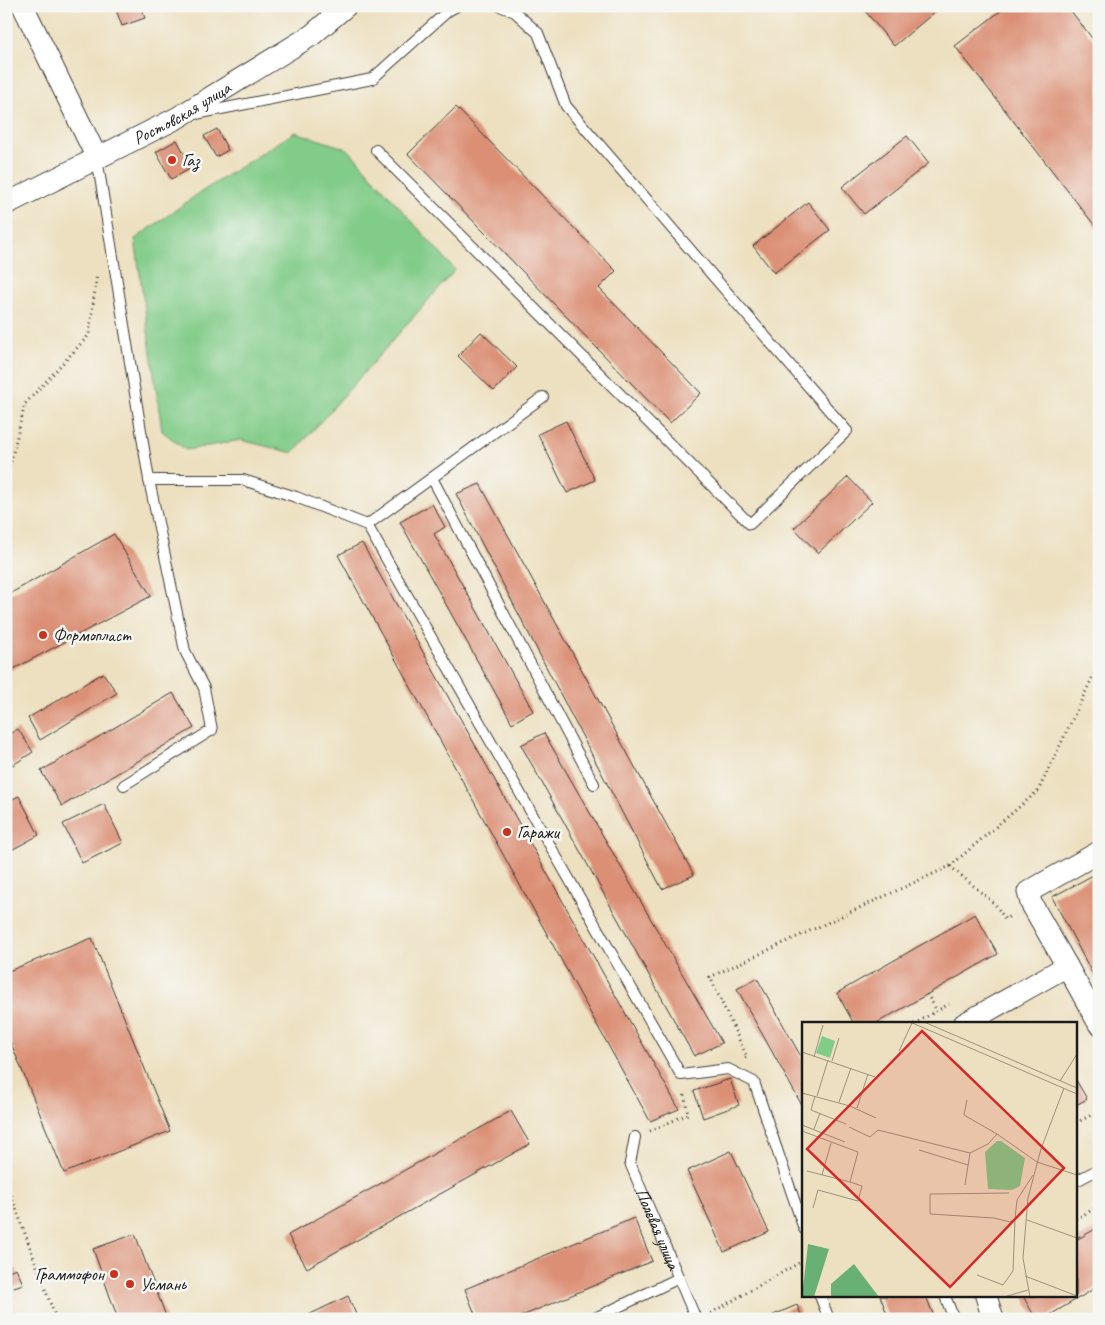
<svg xmlns="http://www.w3.org/2000/svg" width="1105" height="1325" font-family="Caveat,sans-serif">
	<style>
		.green { fill: #82cc89; stroke: #4f7452 }
		.building { fill: #db8f74 }
		.lines { fill: none; stroke-linecap: round; stroke-linejoin: round }
		.lane-casing { stroke: #3b3935; stroke-width: 12 }
		.street-casing { stroke: #3b3935; stroke-width: 23 }
		.path { stroke: #3b3935; stroke-width: 3; stroke-dasharray: 1 4; stroke-linecap: butt }
		.lane { stroke: #fff; stroke-width: 10 }
		.street { stroke: #fff; stroke-width: 21 }
		.poi-dot { fill: #c8321e; stroke: #f6f6f2; stroke-width: 2 }
		.labels { text-anchor: middle; dominant-baseline: central; stroke-width: 5; stroke-linejoin: round; paint-order: stroke }
		.street-label { font-size: 18px; fill: #1c1c1c; stroke: #f6f6f2 }
		.poi-label { font-size: 18px; fill: #1c1c1c; stroke: #f6f6f2; text-anchor: start }
		.inset-road { fill: none; stroke: #99927e; stroke-width: 1 }
		.view { fill: #d62828; fill-opacity: 0.15; stroke: #d62828; stroke-width: 2.5 }
		.inset-edge { fill: none; stroke: #1c1c1c; stroke-width: 2.5 }
	</style>
	<rect width="100%" height="100%" fill="#f6f6f2"/>
	<filter id="ink" filterUnits="userSpaceOnUse"><feTurbulence type="fractalNoise" baseFrequency=".02" numOctaves="2"/><feDisplacementMap in="SourceGraphic" scale="10" xChannelSelector="R" yChannelSelector="G"/><feConvolveMatrix kernelMatrix="1 2 1 2 8 2 1 2 1" color-interpolation-filters="sRGB"/></filter>
	<filter id="wash" filterUnits="userSpaceOnUse"><feTurbulence type="fractalNoise" baseFrequency=".0096" numOctaves="4" result="noise"/><feDisplacementMap in="SourceGraphic" scale="20" xChannelSelector="R" yChannelSelector="G"/><feGaussianBlur stdDeviation="1.12" result="paint"/><feColorMatrix in="noise" values="0 0 0 0 0 0 0 0 0 0 0 0 0 0 0 0 0 1.4 0 .05"/><feComposite in="paint" operator="in"/></filter>
	<g filter="url(#wash)">
		<rect width="100%" height="100%" fill="#ede0c0"/>
		<polygon class="green" points="295,132 348,149 455,270 293,453 241,440 186,450 162,431 135,239 198,194"/>
		<g id="blocks">
			<g class="building">
				<polygon points="107,6 140,6 145,18 122,26 115,7 108,10"/>
				<polygon points="861,6 942,6 894,46"/>
				<polygon points="1007,6 1067,6 1099,47 1099,231 955,46"/>
				<polygon points="456,107 616,271 599,288 701,393 670,423 408,154"/>
				<polygon points="217,129 228,150 216,157 204,136"/>
				<polygon points="907,136 929,163 864,214 842,187"/>
				<polygon points="177,140 192,168 171,179 156,152"/>
				<polygon points="808,202 830,230 774,273 753,246"/>
				<polygon points="481,332 517,367 494,391 458,356"/>
				<polygon points="566,421 595,480 567,493 538,434"/>
				<polygon points="848,477 872,502 818,553 794,528"/>
				<polygon points="480,484 694,875 662,889 456,494"/>
				<polygon points="432,504 445,527 434,534 533,711 512,723 400,522"/>
				<polygon points="114,534 151,596 6,673 6,596"/>
				<polygon points="362,543 679,1109 650,1121 338,555"/>
				<polygon points="103,673 117,693 40,740 28,718"/>
				<polygon points="173,693 194,728 62,806 41,771"/>
				<polygon points="18,729 33,752 13,765 6,755 6,736"/>
				<polygon points="544,733 722,1043 694,1056 521,745"/>
				<polygon points="19,796 39,835 6,853 6,802"/>
				<polygon points="104,804 123,843 82,863 63,824"/>
				<polygon points="1099,872 1099,986 1052,897"/>
				<polygon points="975,914 998,954 875,1024 854,1024 837,993"/>
				<polygon points="92,938 170,1131 64,1173 6,1031 6,972"/>
				<polygon points="757,978 804,1062 804,1109 737,989"/>
				<polygon points="730,1079 739,1105 703,1118 694,1091"/>
				<polygon points="1076,1080 1087,1099 1076,1105"/>
				<polygon points="511,1111 530,1144 307,1268 288,1235"/>
				<polygon points="731,1151 769,1232 724,1252 687,1171"/>
				<polygon points="634,1218 652,1261 515,1319 477,1319 465,1289"/>
				<polygon points="1099,1227 1099,1286 1043,1319 1036,1319 1023,1296 1076,1296 1076,1240"/>
				<polygon points="135,1234 167,1319 118,1319 93,1249"/>
				<polygon points="16,1268 23,1284 8,1289 6,1283 6,1272"/>
				<polygon points="348,1296 358,1319 300,1319"/>
				<polygon points="880,1296 926,1296 935,1319 889,1319"/>
				<polygon points="797,1305 803,1319 764,1319"/>
			</g>
		</g>
	</g>
	<g filter="url(#ink)">
		<use href="#blocks" fill-opacity="0" stroke="#3b3935" stroke-width="1"/>
		<g class="lines">
			<g class="lane-casing">
				<g id="lane">
					<polyline points="196,114 372,79 448,11 457,6"/>
					<polyline points="376,150 750,524 847,431 566,106 538,33 515,12 500,6"/>
					<polyline points="97,158 149,480 243,480 296,497 367,525 681,1075 728,1069 754,1082 804,1229"/>
					<polyline points="432,478 594,784"/>
					<polyline points="367,525 543,397"/>
					<polyline points="124,785 212,730 204,688 185,651 149,480"/>
					<path id="s1" d="M 635,1137 L 630,1163 L 696,1319"/>
					<polyline points="1076,1181 1099,1169"/>
					<polyline points="820,1296 829,1319"/>
					<polyline points="945,1296 954,1319"/>
					<polyline points="593,1319 679,1278"/>
				</g>
			</g>
			<g class="street-casing">
				<g id="street">
					<polyline points="23,6 97,158"/>
					<path id="s2" d="M 6,204 L 177,118 L 312,35 L 346,6"/>
					<polyline points="1067,966 1099,1024"/>
					<polyline points="964,1024 1067,966 1031,903 1028,892 1099,852"/>
					<polyline points="986,1296 993,1319"/>
				</g>
			</g>
			<g class="path">
				<polyline points="6,481 25,404 89,335 97,274"/>
				<polyline points="950,866 1038,791 1099,664"/>
				<polyline points="927,994 937,1011"/>
				<polyline points="914,1024 949,1004"/>
				<polyline points="745,1058 747,1057 710,977 950,866 995,904 1005,919 1012,915"/>
				<polyline points="1076,1123 1093,1114"/>
				<polyline points="650,1131 688,1114 684,1092"/>
				<polyline points="6,1181 56,1319"/>
				<polyline points="1076,1219 1099,1206"/>
				<polyline points="1076,1232 1080,1238"/>
				<polyline points="711,1313 804,1260"/>
			</g>
			<use href="#lane" class="lane"/>
			<use href="#street" class="street"/>
		</g>
	</g>
	<g class="poi-dot">
		<circle cx="172" cy="160" r="5"/>
		<circle cx="43" cy="635" r="5"/>
		<circle cx="507" cy="832" r="5"/>
		<circle cx="114" cy="1274" r="5"/>
		<circle cx="130" cy="1284" r="5"/>
	</g>
	<g class="labels">
		<g class="street-label">
			<text stroke="none"><textPath href="#s2" startOffset="198">Ростовская улица</textPath></text>
			<text stroke="none"><textPath href="#s1" startOffset="98">Полевая улица</textPath></text>
		</g>
		<g class="poi-label">
			<text x="182" y="160">Газ</text>
			<text x="53" y="635">Формопласт</text>
			<text x="517" y="832">Гаражи</text>
			<text x="104" y="1274" text-anchor="end">Граммофон</text>
			<text x="140" y="1284">Усмань</text>
		</g>
	</g>
	<g transform="translate(802 1022)">
		<rect width="275" height="275" fill="#ede0c0"/>
		<path d="M 20,14 L 33,19 L 28,36 L 14,31 ZM 195,119 L 199,119 L 223,136 L 218,164 L 210,168 L 186,167 L 183,130 Z" fill="#82cc89"/>
		<path d="M 6,222 L 27,227 L 12,275 L 0,275 ZM 52,242 L 77,275 L 29,275 L 29,262 Z" fill="#69b075"/>
		<path class="inset-road" d="M 108,0 L 275,72M 122,0 L 275,66M 97,29 L 110,1M 0,30 L 73,55M 12,35 L 21,3M 30,39 L 37,16M 258,59 L 275,32M 0,71 L 48,84 L 74,96M 13,74 L 9,88 L 44,102M 15,74 L 26,38M 165,78 L 162,93 L 195,112M 37,80 L 49,46M 55,86 L 66,52M 0,103 L 43,120M 47,105 L 68,115 L 76,108 L 168,131 L 186,122 L 195,112 L 235,140 L 275,153M 12,107 L 18,91M 0,109 L 56,130 L 48,160 L 60,164 L 56,179 L 16,168 L 11,186M 117,128 L 166,143M 5,149 L 48,160M 20,153 L 29,121M 163,163 L 168,131M 207,171 L 128,172 L 128,192 L 192,196 L 208,200 L 213,197 L 215,178 L 231,153M 225,198 L 275,216M 175,253 L 201,263 L 211,249 L 213,197M 223,254 L 275,274M 202,275 L 226,268M 228,275 L 221,236 L 226,176 L 239,127 L 262,66"/>
		<path class="view" d="M 120,9 L 262,146 L 148,265 L 5,127 Z"/>
		<rect width="275" height="275" class="inset-edge"/>
	</g>
	<rect width="1105" height="1325" fill="none" stroke="#f6f6f2" stroke-width="25"/>
</svg>
